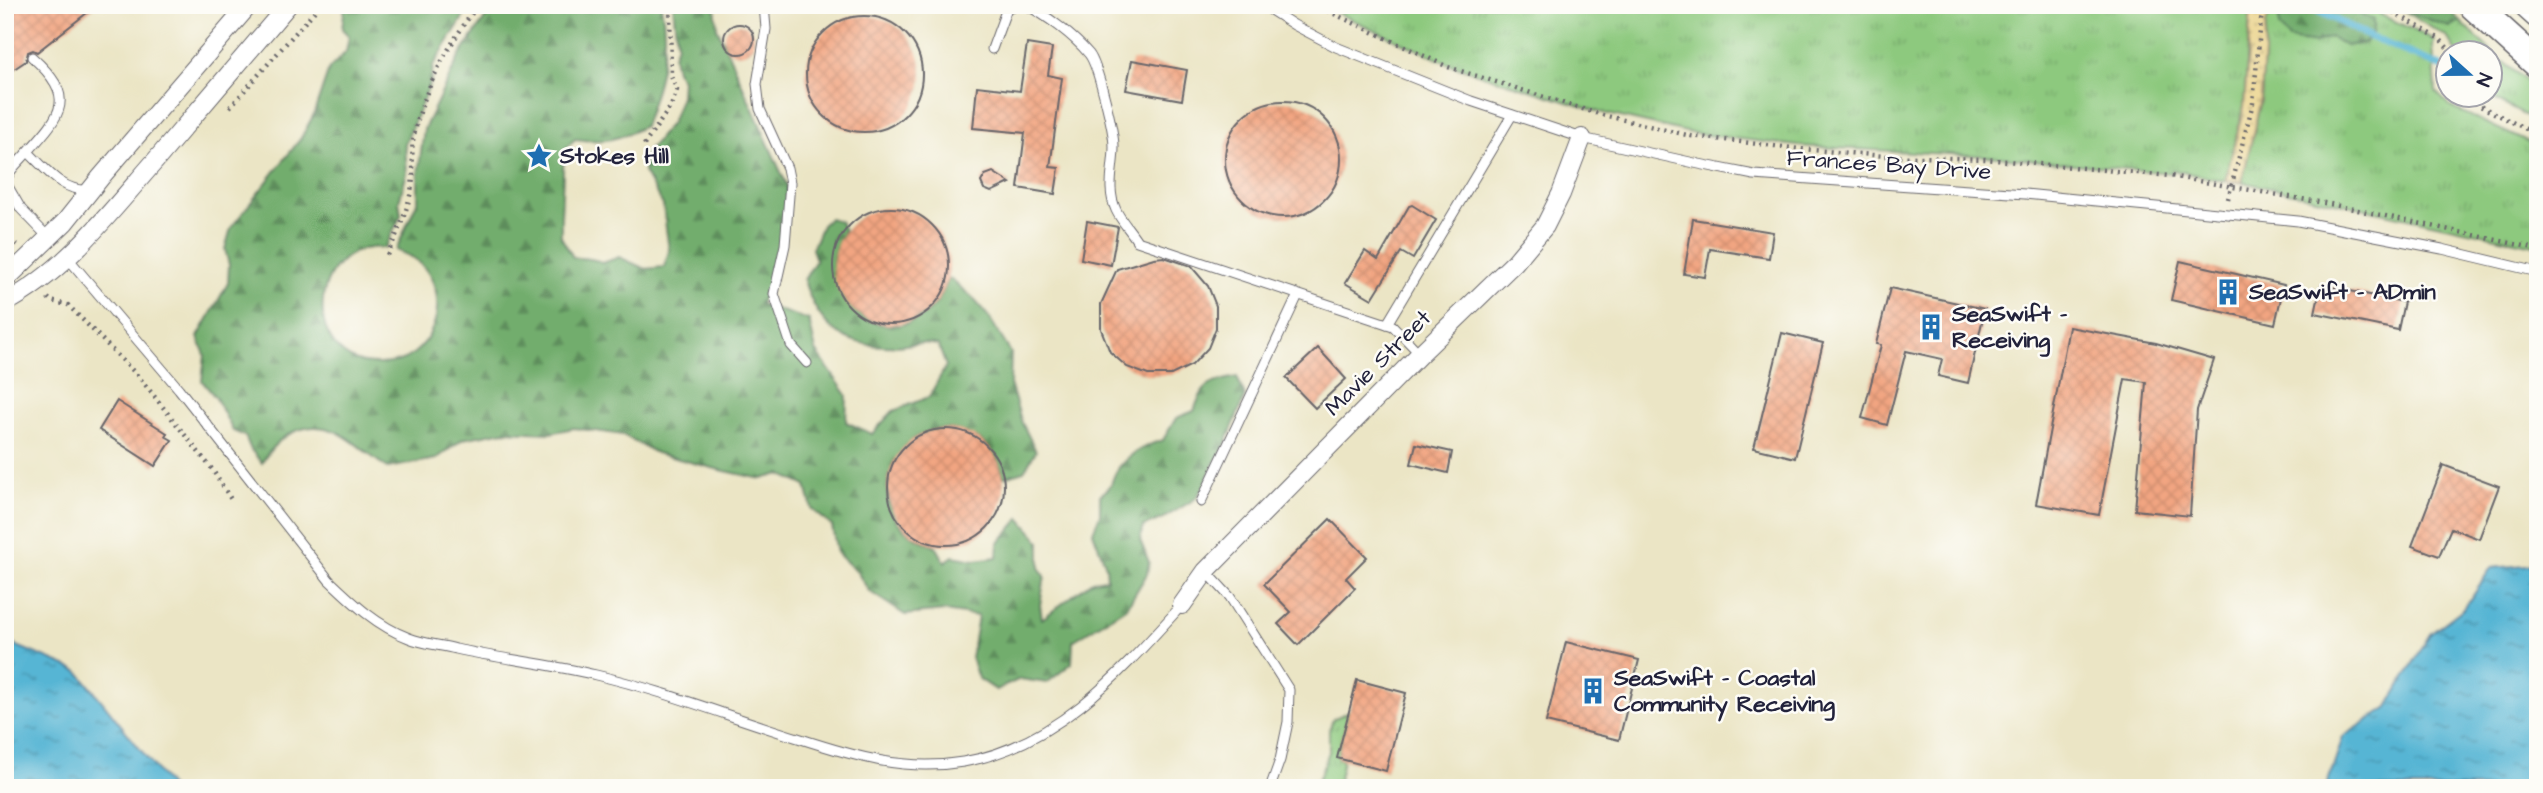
<svg xmlns="http://www.w3.org/2000/svg" width="2543" height="793" font-family="'Architects Daughter',sans-serif">
	<style>
		.grass { fill: url(#grass-tufts); stroke: #58765c; stroke-width: 2 }
		.forest { fill: url(#forest-firs); stroke: #4a6854; stroke-width: 2 }
		.sand { fill: url(#sand-dots); stroke: #887e6c; stroke-width: 2 }
		.water { fill: url(#water-ripples); stroke: #3c6c88; stroke-width: 2 }
		.lines { fill: none; stroke-linecap: round; stroke-linejoin: round }
		.stream { stroke: #56b5d4; stroke-width: 7 }
		.building { fill: url(#building-cross-hatch) }
		.service-casing { stroke: #68666b; stroke-width: 11 }
		.minor-casing { stroke: #68666b; stroke-width: 20 }
		.primary-casing { stroke: #68666b; stroke-width: 31 }
		.path { stroke: #68666b; stroke-width: 4.5; stroke-dasharray: 2 5; stroke-linecap: butt }
		.service { stroke: #fff; stroke-width: 9 }
		.minor { stroke: #fff; stroke-width: 18 }
		.primary { stroke: #fff; stroke-width: 28 }
		.labels { text-anchor: middle; dominant-baseline: central; stroke-width: 5; stroke-linejoin: round; paint-order: stroke }
		.poi-label { font-size: 23px; font-weight: bold; fill: #22223b; stroke: #fdfcf7; text-anchor: start }
		.street-label { font-size: 23px; fill: #22223b; stroke: #fdfcf7 }
	</style>
	<defs>
		<pattern id="grass-tufts" width="24" height="20" patternUnits="userSpaceOnUse" patternTransform="scale(1.75)"><rect width="24" height="20" fill="#8dc97e"/><path d="M3 7l-1-3M5 7V3M7 7l1-3M15 17l-1-3M17 17v-4M19 17l1-3" fill="none" stroke="#79ac6e"/></pattern>
		<pattern id="forest-firs" width="22" height="20" patternUnits="userSpaceOnUse" patternTransform="scale(1.75)"><rect width="22" height="20" fill="#72ad6d"/><path d="M5 1l3.5 6h-7zM16 11l3.5 6h-7z" fill="#5d8c5b"/></pattern>
		<pattern id="sand-dots" width="8" height="8" patternUnits="userSpaceOnUse" patternTransform="scale(1.75)"><rect width="8" height="8" fill="#eeda9e"/><path d="M2 2h.1M6 6h.1" fill="none" stroke="#ccbb89" stroke-width="1.8" stroke-linecap="round"/></pattern>
		<pattern id="water-ripples" width="26" height="14" patternUnits="userSpaceOnUse" patternTransform="scale(1.75)"><rect width="26" height="14" fill="#56b5d4"/><path d="M2 4q2-2 4 0t4 0M15 11q2-2 4 0t4 0" fill="none" stroke="#4793ad"/></pattern>
		<pattern id="building-cross-hatch" width="8" height="8" patternUnits="userSpaceOnUse" patternTransform="scale(1.75)"><rect width="8" height="8" fill="#f2a581"/><path d="M0 0l8 8M0 8l8-8" fill="none" stroke="#cf8e70"/></pattern>
	</defs>
	<rect width="100%" height="100%" fill="#fdfcf7"/>
	<filter id="ink" filterUnits="userSpaceOnUse"><feTurbulence type="fractalNoise" baseFrequency=".0143" numOctaves="2"/><feDisplacementMap in="SourceGraphic" scale="14" xChannelSelector="R" yChannelSelector="G"/><feConvolveMatrix kernelMatrix="1 2 1 2 8 2 1 2 1" color-interpolation-filters="sRGB"/></filter>
	<filter id="wash" filterUnits="userSpaceOnUse"><feTurbulence type="fractalNoise" baseFrequency=".00686" numOctaves="4" result="noise"/><feDisplacementMap in="SourceGraphic" scale="28" xChannelSelector="R" yChannelSelector="G"/><feGaussianBlur stdDeviation="1.57" result="paint"/><feColorMatrix in="noise" values="0 0 0 0 0 0 0 0 0 0 0 0 0 0 0 0 0 1.4 0 .05"/><feComposite in="paint" operator="in"/></filter>
	<g filter="url(#wash)">
		<rect width="100%" height="100%" fill="#ebe5c5"/>
		<g class="grass">
			<polygon points="1320,5 2251,5 2244,106 2225,181 2172,170 2171,173 1987,156 1798,146 1691,133 1599,112 1449,64"/>
			<polygon points="2273,5 2372,5 2381,15 2435,40 2433,45 2436,92 2449,106 2538,147 2538,246 2242,182 2261,99 2266,23"/>
			<polygon points="2400,9 2450,27 2460,21 2495,55 2538,91 2538,123 2487,95 2490,94 2490,52 2457,52 2447,37"/>
			<polygon points="1349,711 1337,758 1343,760 1337,788 1315,788 1329,752 1329,730 1333,719"/>
		</g>
		<g class="forest">
			<path d="M 345,5 L 471,5 L 433,66 L 431,81 L 405,144 L 407,173 L 399,201 L 401,215 L 385,248 C 306,240 300,366 379,364 C 391,364 404,361 414,353 C 443,330 446,283 416,260 C 410,255 402,253 396,250 L 418,200 L 418,174 L 424,129 L 459,57 L 494,5 L 661,5 C 670,47 658,88 644,126 C 618,140 603,143 575,139 L 564,150 L 561,217 L 561,237 L 573,257 C 583,259 596,258 603,263 L 619,257 L 646,269 L 664,267 L 669,251 L 663,205 L 644,172 L 645,155 L 671,123 L 681,96 L 682,80 L 676,70 L 673,56 L 677,44 L 673,5 L 715,5 L 717,28 L 787,186 L 785,225 L 773,273 L 760,304 L 809,320 L 816,351 L 847,395 L 846,422 L 872,434 L 893,411 L 929,397 L 946,366 L 938,345 C 919,341 913,345 895,346 C 845,348 818,328 804,280 L 816,260 L 812,249 L 822,225 L 830,218 L 840,221 L 844,231 C 841,239 835,248 834,256 C 828,306 882,346 925,314 C 938,305 943,292 949,278 L 972,297 L 989,317 L 1011,353 L 1010,384 L 1022,423 L 1036,451 L 1024,471 L 1004,477 C 1001,471 1000,463 996,457 C 991,447 981,440 972,436 C 905,402 853,502 916,538 C 922,541 929,543 936,546 L 945,562 L 953,556 L 975,560 L 997,557 L 998,544 L 1020,518 L 1040,541 L 1040,569 L 1045,576 L 1040,605 L 1042,619 L 1092,581 L 1107,579 L 1106,566 L 1093,532 L 1100,514 L 1100,495 C 1115,484 1109,485 1116,472 C 1126,455 1146,445 1163,440 L 1176,418 L 1194,411 C 1203,383 1210,383 1237,377 L 1245,396 L 1224,448 L 1213,465 L 1203,488 L 1195,499 L 1162,519 L 1144,526 L 1140,540 L 1149,562 L 1147,574 L 1127,607 L 1073,641 L 1072,663 L 1047,683 L 1020,679 L 996,690 L 978,678 L 971,658 L 978,616 L 944,611 L 905,615 L 869,591 L 857,572 L 837,553 L 832,526 L 812,509 L 806,486 L 780,474 L 762,479 L 720,470 L 656,453 L 623,435 L 574,428 L 550,433 L 504,431 L 463,439 L 436,459 L 388,468 C 371,458 357,442 339,433 C 308,417 277,435 262,463 L 251,450 L 245,436 L 233,431 L 216,398 L 202,381 L 205,355 L 198,337 L 228,283 L 229,265 L 225,249 L 231,228 L 301,138 L 313,116 L 329,69 L 346,52 L 349,36 L 342,29 Z"/>
			<polygon points="2279,5 2354,5 2363,15 2373,20 2373,31 2364,43 2345,46 2331,37 2315,43 2289,39 2279,27"/>
			<polygon points="2395,5 2444,5 2460,21 2450,27 2400,9"/>
		</g>
		<polygon class="sand" points="2251,5 2273,5 2266,23 2261,99 2242,182 2225,181 2244,106"/>
		<g class="water">
			<polygon points="2538,564 2538,788 2326,788 2343,737 2388,707 2430,634 2464,608 2491,568"/>
			<polygon points="5,641 78,671 171,788 5,788"/>
		</g>
		<g class="lines">
			<polyline class="stream" points="2306,5 2372,38 2448,69"/>
		</g>
		<g id="blocks">
			<g class="building">
				<polygon points="5,5 97,5 37,52 33,50 28,52 26,61 5,75"/>
				<circle cx="864" cy="74" r="58"/>
				<circle cx="739" cy="39" r="15"/>
				<polygon points="1027,44 1052,48 1048,75 1062,78 1050,167 1059,168 1055,194 1018,188 1025,133 973,128 977,86 1020,91"/>
				<polygon points="1132,60 1187,70 1182,100 1126,90"/>
				<circle cx="1283" cy="159" r="58"/>
				<polygon points="993,172 1010,183 991,192 984,189 981,182 985,175"/>
				<polygon points="1412,205 1436,220 1413,259 1401,252 1372,299 1345,283 1365,251 1378,260 1409,206"/>
				<circle cx="891" cy="266" r="58"/>
				<polygon points="1693,219 1773,232 1769,258 1710,249 1705,277 1684,274"/>
				<polygon points="1087,221 1118,227 1111,265 1081,259"/>
				<polygon points="1164,257 1191,266 1208,286 1216,306 1216,328 1208,348 1192,365 1171,375 1148,375 1127,367 1110,352 1101,329 1101,304 1117,269 1154,258"/>
				<polygon points="2180,261 2284,285 2275,324 2171,300"/>
				<polygon points="2321,285 2404,302 2398,330 2315,313"/>
				<polygon points="1890,288 1985,309 1968,383 1938,376 1942,359 1906,351 1887,425 1862,418 1881,345 1876,344"/>
				<polygon points="2069,327 2156,343 2214,360 2197,410 2190,516 2135,510 2146,382 2125,379 2099,515 2036,504"/>
				<polygon points="1782,333 1823,343 1795,458 1754,448"/>
				<polygon points="1318,348 1346,379 1315,408 1286,378"/>
				<polygon points="117,401 167,433 165,436 172,440 155,466 99,430"/>
				<circle cx="946" cy="487" r="58"/>
				<polygon points="1416,444 1452,452 1448,473 1411,464"/>
				<polygon points="2443,465 2499,486 2479,539 2451,528 2439,556 2412,546"/>
				<polygon points="1330,519 1367,557 1346,578 1355,588 1298,645 1278,624 1291,612 1264,584"/>
				<polygon points="1566,642 1639,660 1619,740 1546,722"/>
				<polygon points="1357,680 1406,693 1386,771 1337,758"/>
			</g>
		</g>
	</g>
	<g filter="url(#ink)">
		<use href="#blocks" fill-opacity="0" stroke="#68666b" stroke-width="2"/>
		<g class="lines">
			<g class="service-casing">
				<g id="service">
					<polyline points="764,5 766,29 757,84 760,109 787,168 790,183 785,245 774,294 791,345 807,363"/>
					<path d="M 1026,5 C 1046,15 1074,36 1089,54 C 1098,65 1114,131 1114,147 C 1114,168 1106,189 1116,210 C 1121,221 1131,231 1137,241 L 1393,326 L 1420,354"/>
					<polyline points="1263,5 1294,25 1336,47 1471,101 1582,138 1699,164 1754,175 2025,194 2298,221 2442,249 2538,272"/>
					<polyline points="992,49 1007,8 1017,5"/>
					<path d="M 32,57 C 79,99 61,115 24,156 C 17,164 7,172 6,183 L 21,209 L 49,238"/>
					<path d="M 28,152 C 46,169 62,192 89,190"/>
					<path d="M 67,257 L 179,389 L 329,580 C 353,603 377,626 409,638 C 424,644 441,645 456,649 C 502,659 550,664 596,675 C 665,691 730,717 798,738 C 853,756 905,772 963,762 C 1057,746 1121,672 1182,605"/>
					<polyline points="1387,324 1512,115"/>
					<polyline points="1201,502 1298,295"/>
					<polyline points="1206,571 1230,597 1289,690 1288,722 1280,760 1270,788"/>
				</g>
			</g>
			<g class="minor-casing">
				<g id="minor">
					<polyline points="5,280 65,222 101,177 249,5"/>
					<path d="M 5,303 C 66,271 111,211 156,160 C 200,108 244,57 288,5"/>
					<polyline points="1182,605 1206,571 1420,354 1515,262 1545,226 1561,194 1582,138"/>
				</g>
			</g>
			<g class="primary-casing">
				<g id="primary">
					<polyline points="2473,5 2538,64"/>
					<polyline points="2528,5 2538,14"/>
				</g>
			</g>
			<g class="path">
				<polyline points="1315,5 1448,67 1599,114 1691,136 1800,149 1885,156 1985,159 2170,176 2330,204 2538,249"/>
				<polyline points="2381,5 2440,39 2451,52"/>
				<polyline points="2464,94 2478,105 2538,135"/>
				<polyline points="230,107 320,5"/>
				<polyline points="644,145 671,106 677,90 671,76 670,5"/>
				<polyline points="2228,199 2253,103 2261,20 2266,5"/>
				<polyline points="5,235 18,246"/>
				<path d="M 387,255 C 399,230 410,206 413,178 C 414,166 411,153 413,141 C 421,92 449,44 478,5"/>
				<polyline points="48,298 51,301 68,305 139,377 212,469 232,501"/>
			</g>
			<use href="#service" class="service"/>
			<use href="#minor" class="minor"/>
			<use href="#primary" class="primary"/>
		</g>
	</g>
	<defs>
		<g id="sight-bare" transform="scale(2.1)"><path d="M0-6L1.8-2.2L6-1.7L2.9 1.2L3.7 5.4L0 3.3L-3.7 5.4L-2.9 1.2L-6-1.7L-1.8-2.2Z" fill="#1f6fb2" stroke="#fdfcf7" stroke-width="2.5" paint-order="stroke"/></g>
		<g id="building-bare" transform="scale(2.1)"><path d="M-4-6H4V6H1V3H-1V6H-4ZM-2.5-4.3h1.7v1.8h-1.7ZM.8-4.3h1.7v1.8H.8ZM-2.5-1h1.7V.8h-1.7ZM.8-1h1.7V.8H.8Z" fill="#1f6fb2" stroke="#fdfcf7" stroke-width="2.5" paint-order="stroke"/></g>
	</defs>
	<g fill-rule="evenodd">
		<use href="#sight-bare" x="539" y="156"/>
		<use href="#building-bare" x="2228" y="292"/>
		<use href="#building-bare" x="1931" y="327"/>
		<use href="#building-bare" x="1593" y="691"/>
	</g>
	<g class="labels">
		<g class="poi-label">
			<text x="560" y="156">Stokes Hill</text>
			<text x="2249" y="292">SeaSwift - ADmin</text>
			<text x="1952" y="314">SeaSwift -<tspan x="1952" dy="26">Receiving</tspan></text>
			<text x="1614" y="678">SeaSwift - Coastal<tspan x="1614" dy="26">Community Receiving</tspan></text>
		</g>
		<g class="street-label">
			<text transform="translate(1889 165) rotate(4)">Frances Bay Drive</text>
			<text transform="translate(1378 363) rotate(-45)">Mavie Street</text>
		</g>
	</g>
	<rect width="2543" height="793" fill="none" stroke="#fdfcf7" stroke-width="28"/>
	<g transform="translate(2469 74) rotate(111)"><circle r="33" fill="#fdfcf7" stroke="#a5a5ac" stroke-width="2"/>
	<path d="M0-5L12 26L0 18L-12 26Z" fill="#1f6fb2"/>
	<text y="-10" font-size="19" font-weight="bold" text-anchor="middle" fill="#22223b">N</text>
	</g>
</svg>
